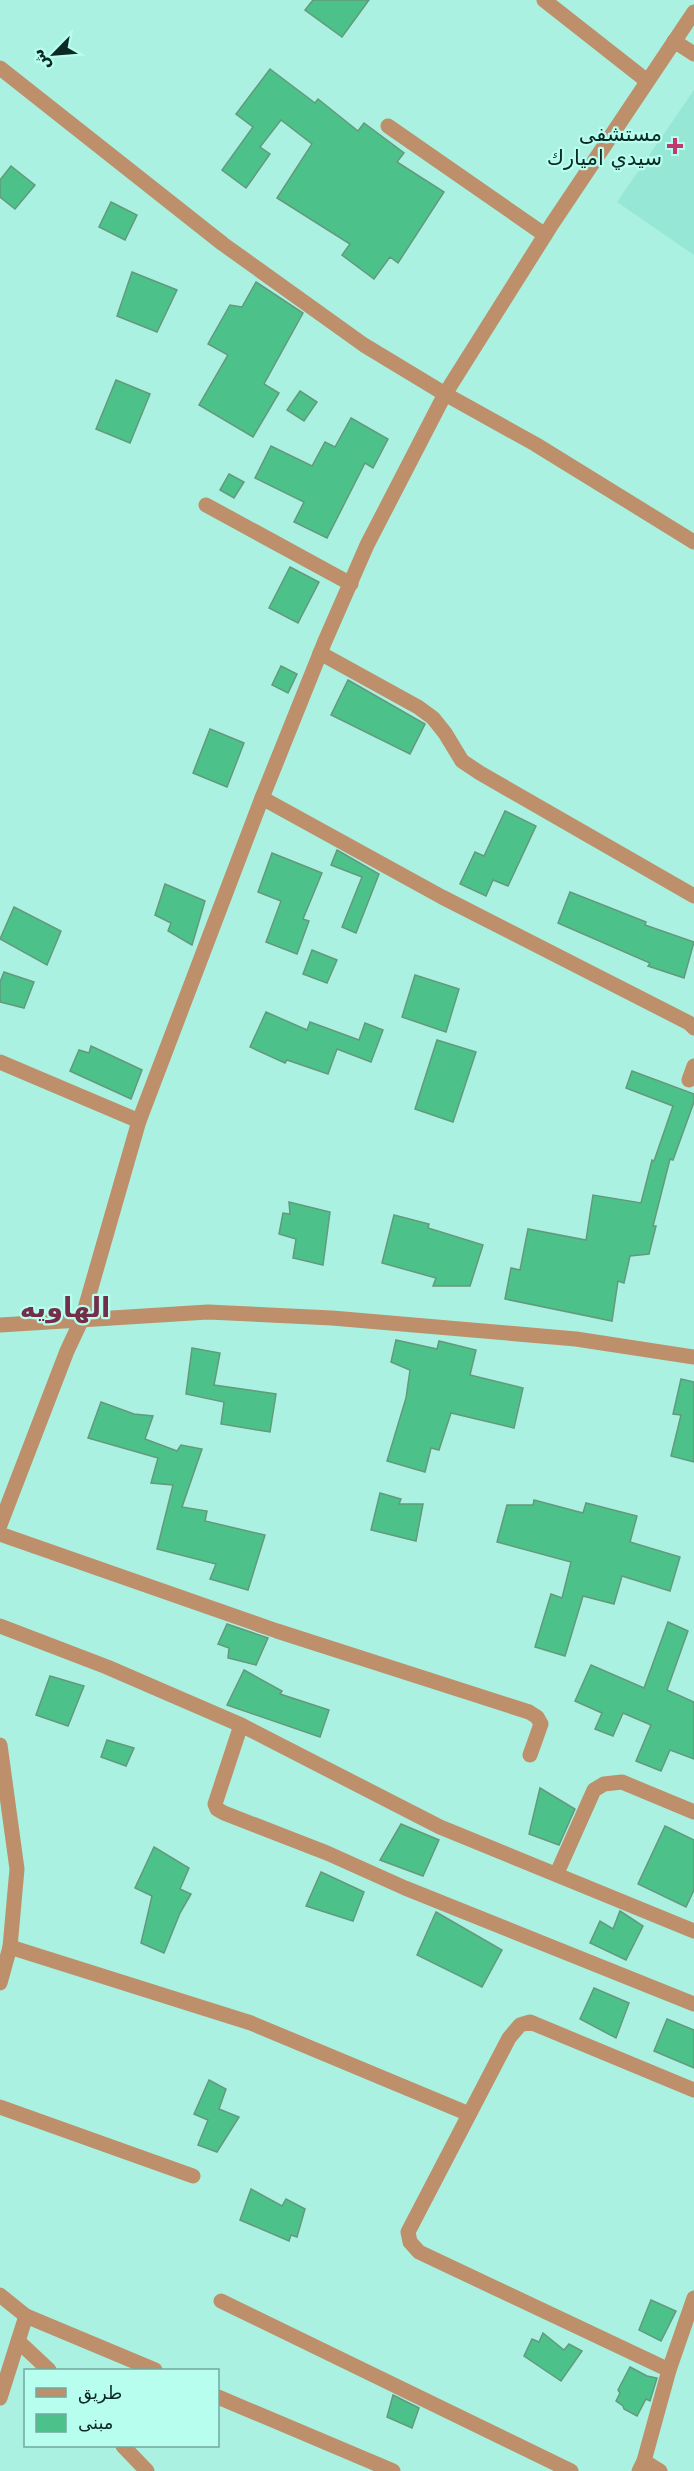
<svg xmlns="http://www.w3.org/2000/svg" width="694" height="2471" font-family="'DejaVu Sans',Vazirmatn,sans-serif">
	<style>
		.built { fill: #97e7d6 }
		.building { fill: #4cc28a; stroke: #63997c; stroke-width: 1.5 }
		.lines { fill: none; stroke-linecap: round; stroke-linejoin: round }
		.minor { stroke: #bd8f6a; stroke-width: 15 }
		.poi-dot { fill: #c13770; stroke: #b8feef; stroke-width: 2 }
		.labels { text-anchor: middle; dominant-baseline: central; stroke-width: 4.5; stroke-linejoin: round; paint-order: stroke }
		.poi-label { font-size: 21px; fill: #0c2924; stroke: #b8feef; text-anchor: end }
		.district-label { font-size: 27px; font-weight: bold; fill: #742f48; stroke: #b8feef }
	</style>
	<rect width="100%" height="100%" fill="#abf1e2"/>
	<polygon class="built" points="694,90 694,255 617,202"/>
	<g class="building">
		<polygon points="313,0 369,0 342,37 305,10"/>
		<polygon points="270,69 315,103 318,99 358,131 364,123 404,153 397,162 444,192 398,263 390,257 374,279 342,255 350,244 277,198 312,144 281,120 260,147 270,154 246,188 222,170 253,127 236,114"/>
		<polygon points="11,166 35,185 15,209 0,197 0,180"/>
		<polygon points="111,202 137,215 125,240 99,227"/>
		<polygon points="132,272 177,290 157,332 117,316"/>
		<polygon points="256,282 303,313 264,384 279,393 253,437 199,405 228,355 208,344 230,305 242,307"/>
		<polygon points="116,380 150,394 130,443 96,429"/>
		<polygon points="300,391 317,402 304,421 287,410"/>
		<polygon points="351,418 388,439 373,468 365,463 327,538 294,522 304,502 255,478 271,446 312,466 325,442 335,447"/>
		<polygon points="229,474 244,482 234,498 220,490"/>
		<polygon points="290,567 319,582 298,623 269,608"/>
		<polygon points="281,666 297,674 288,693 272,685"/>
		<polygon points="348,680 425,724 410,754 331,715"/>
		<polygon points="210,729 244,743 227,787 193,773"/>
		<polygon points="505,811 536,826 508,886 493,880 486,896 460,884 475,852 484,856"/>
		<polygon points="337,850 379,874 356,933 342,927 362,877 331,865"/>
		<polygon points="272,853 322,873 303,919 309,921 297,954 266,942 281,901 258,892"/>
		<polygon points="165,884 205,901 192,945 168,931 171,923 155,915"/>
		<polygon points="570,892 646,922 645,925 694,942 684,978 648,966 650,963 558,923"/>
		<polygon points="14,907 61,931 47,965 0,939"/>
		<polygon points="312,950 337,960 327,983 303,974"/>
		<polygon points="4,972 34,982 24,1008 0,1002 0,982"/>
		<polygon points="415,975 459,989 446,1032 402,1017"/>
		<polygon points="266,1012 307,1030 310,1022 359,1040 365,1023 383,1030 371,1062 337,1049 328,1074 287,1060 285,1063 250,1047"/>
		<polygon points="437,1040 476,1052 453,1122 415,1109"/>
		<polygon points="91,1046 142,1070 131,1099 70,1071 79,1050 89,1053"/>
		<polygon points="632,1071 694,1094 694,1102 673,1160 670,1159 653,1226 656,1226 649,1254 630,1256 624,1283 618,1281 612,1321 505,1299 511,1268 520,1270 528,1229 586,1240 593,1195 641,1203 652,1160 654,1161 673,1106 626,1088"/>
		<polygon points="289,1202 330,1212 323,1265 293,1258 296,1239 279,1234 283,1213 290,1214"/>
		<polygon points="394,1215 429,1224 428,1228 483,1245 470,1286 433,1286 436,1278 382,1263"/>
		<polygon points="396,1340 437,1349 439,1341 476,1350 470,1375 523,1388 514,1428 451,1413 439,1450 431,1448 425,1472 387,1461 406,1398 410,1370 391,1362"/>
		<polygon points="192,1348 220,1353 214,1385 276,1394 270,1432 221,1424 224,1402 186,1394"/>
		<polygon points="681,1379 694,1382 694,1462 671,1456 681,1415 673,1414"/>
		<polygon points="101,1402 134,1414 153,1416 145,1439 177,1451 181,1445 202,1449 182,1507 207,1511 205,1521 265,1535 248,1590 210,1579 216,1564 157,1549 173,1485 151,1483 158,1458 88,1438"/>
		<polygon points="380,1493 401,1499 399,1504 423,1504 416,1541 371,1530"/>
		<polygon points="534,1500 583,1513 586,1503 637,1516 630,1542 680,1557 670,1591 622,1576 614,1604 583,1596 565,1656 535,1647 551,1594 562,1598 571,1562 497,1542 507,1505 533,1505"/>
		<polygon points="668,1622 688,1631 667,1690 694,1702 694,1759 670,1750 661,1771 636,1761 651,1725 623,1713 613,1736 595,1729 602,1713 575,1701 591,1665 644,1688"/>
		<polygon points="227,1624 268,1638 256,1665 228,1658 229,1648 218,1644"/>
		<polygon points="244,1670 282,1691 280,1694 329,1710 320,1737 227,1705"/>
		<polygon points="50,1676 84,1686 68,1726 36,1715"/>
		<polygon points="107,1740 134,1748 126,1766 101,1757"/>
		<polygon points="540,1788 575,1809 559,1845 529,1834"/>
		<polygon points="401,1824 439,1840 423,1876 380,1860"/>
		<polygon points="665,1826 694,1840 694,1890 686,1907 638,1884"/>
		<polygon points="154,1847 189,1868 180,1889 191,1894 180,1913 164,1953 141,1943 152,1896 135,1888"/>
		<polygon points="321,1872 364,1892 353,1921 306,1906"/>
		<polygon points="620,1911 643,1926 626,1960 590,1943 600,1921 613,1929"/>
		<polygon points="436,1912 502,1950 482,1987 417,1955"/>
		<polygon points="594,1988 629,2003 616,2038 580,2019"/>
		<polygon points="667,2019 694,2030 694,2068 654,2051"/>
		<polygon points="209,2080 226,2089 219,2109 239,2117 217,2152 198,2145 208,2120 194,2114"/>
		<polygon points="251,2189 282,2206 286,2199 305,2209 297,2237 291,2235 289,2241 240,2220"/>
		<polygon points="651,2300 676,2311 661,2341 639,2330"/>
		<polygon points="543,2333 564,2350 569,2344 582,2351 561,2381 524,2356 532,2339 539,2342"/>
		<polygon points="630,2367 647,2376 657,2378 650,2401 646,2399 637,2416 624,2409 623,2406 616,2401 620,2393 618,2390"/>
		<polygon points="393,2395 419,2408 412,2428 387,2417"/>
	</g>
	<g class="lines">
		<g class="minor">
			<polyline points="544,0 647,81"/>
			<polyline points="674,41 694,54"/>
			<polyline points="0,68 223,244 364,345 445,394 535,444 694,542"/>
			<polyline points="388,126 545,235"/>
			<polyline points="206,505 351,584"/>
			<polyline points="320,653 418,707 433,718 445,733 462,761 480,773 694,896"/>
			<polyline points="262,798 442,897 689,1023 694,1028"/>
			<polyline points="0,1062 139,1121"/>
			<polyline points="689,1080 694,1066"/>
			<polyline points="0,1325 208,1312 332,1318 576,1339 694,1357"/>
			<polyline points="0,1525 67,1351 82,1319 139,1121 262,798 325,641 367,545 445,394 552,224 694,12"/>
			<polyline points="0,1534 277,1631 529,1712 537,1717 541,1724 530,1755"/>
			<polyline points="0,1626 107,1667 241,1725 215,1804 217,1809 224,1813 327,1853 405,1888 694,2004"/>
			<polyline points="241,1725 440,1827 694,1931"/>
			<polyline points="0,1745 17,1869 10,1947 0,1983"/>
			<polyline points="557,1873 594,1790 604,1784 622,1782 694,1812"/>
			<polyline points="10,1947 251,2023 469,2114"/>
			<polyline points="0,2107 193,2176"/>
			<polyline points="0,2295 26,2316 155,2370"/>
			<polyline points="221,2301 571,2471"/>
			<polyline points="18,2341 49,2370"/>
			<polyline points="669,2370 419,2252 410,2242 408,2232 509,2038 520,2025 530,2022 694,2090"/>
			<polyline points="218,2397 393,2471"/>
			<polyline points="0,2398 26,2316"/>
			<polyline points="123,2446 147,2471"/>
			<polyline points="644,2461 660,2471"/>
			<polyline points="639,2471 644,2461 669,2370 694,2298"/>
		</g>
	</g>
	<path class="poi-dot" d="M672 137h6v6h6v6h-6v6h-6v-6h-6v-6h6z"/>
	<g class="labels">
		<g class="poi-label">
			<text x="662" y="134">مستشفى<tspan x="662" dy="24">سيدي اميارك</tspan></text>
		</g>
		<g class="district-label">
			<text x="65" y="1307">الهاويه</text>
		</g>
	</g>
	<rect x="24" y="2369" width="195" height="78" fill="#b8feef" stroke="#73a99e" stroke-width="1.5"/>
	<rect x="36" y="2388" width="30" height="9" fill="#bd8f6a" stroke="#73a99e" stroke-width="1.5"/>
	<text x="78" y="2399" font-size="18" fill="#0c2924">طريق</text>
	<rect x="36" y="2414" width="30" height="18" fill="#4cc28a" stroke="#73a99e" stroke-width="1.5"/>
	<text x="78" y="2429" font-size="18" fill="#0c2924">مبنى</text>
	<g transform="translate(54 54) rotate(245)" stroke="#b8feef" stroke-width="4.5" paint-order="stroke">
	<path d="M0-4.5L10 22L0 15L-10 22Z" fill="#0c2924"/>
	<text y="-9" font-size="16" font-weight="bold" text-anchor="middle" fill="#0c2924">ش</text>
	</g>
</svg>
